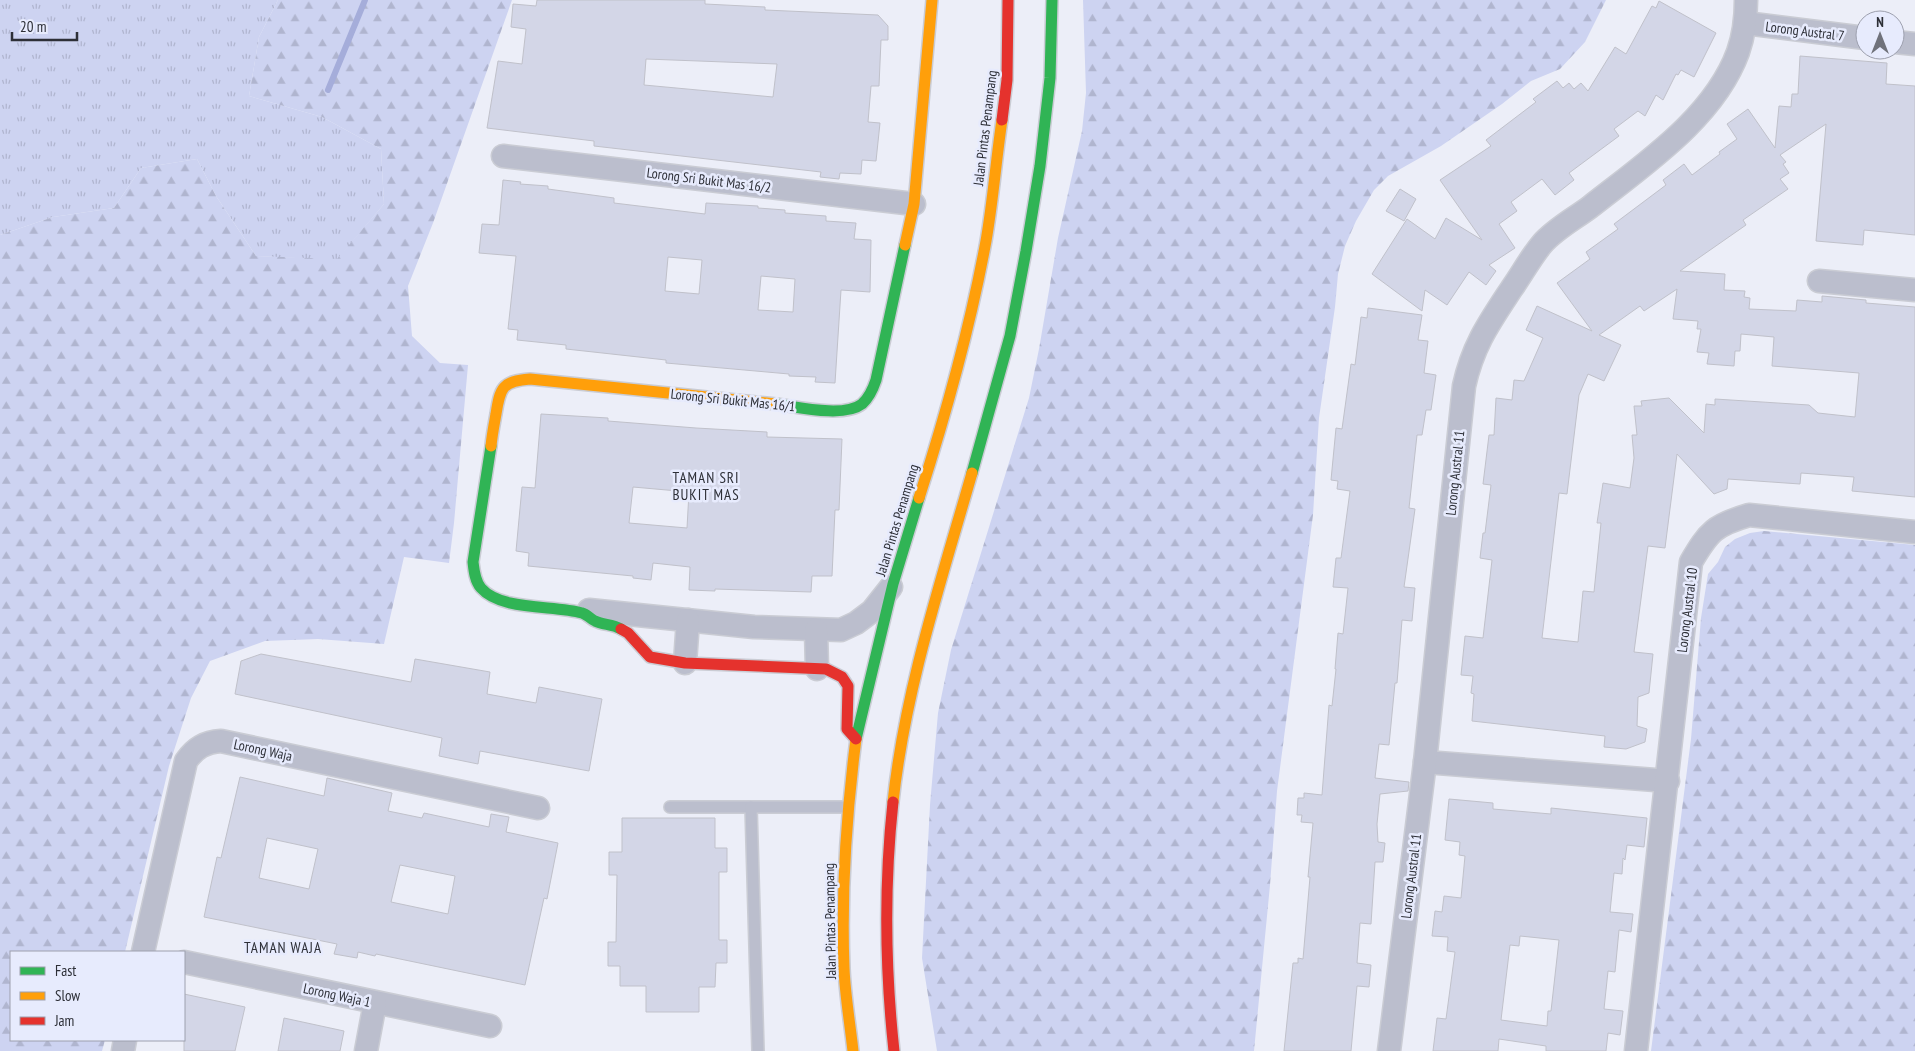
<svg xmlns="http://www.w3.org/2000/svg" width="1915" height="1051" font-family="'PT Sans Narrow',sans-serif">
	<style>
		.grass { fill: url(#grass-tufts) }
		.forest { fill: url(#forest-firs) }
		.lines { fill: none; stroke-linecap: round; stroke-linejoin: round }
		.stream { stroke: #a5adda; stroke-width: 6 }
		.building { fill: #d3d6e7; stroke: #c0c1ca; fill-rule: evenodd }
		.lane-casing { stroke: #caccd4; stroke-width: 14 }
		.street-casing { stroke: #caccd4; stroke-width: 25 }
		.fast-casing { stroke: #caccd4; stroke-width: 14 }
		.slow-casing { stroke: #caccd4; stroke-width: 14 }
		.jam-casing { stroke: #caccd4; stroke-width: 14 }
		.lane { stroke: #bbbecd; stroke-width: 11 }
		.street { stroke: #bbbecd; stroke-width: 22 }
		.fast { stroke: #30b455; stroke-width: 11 }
		.slow { stroke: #ff9f0a; stroke-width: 11 }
		.jam { stroke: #e5322d; stroke-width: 11 }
		.labels { text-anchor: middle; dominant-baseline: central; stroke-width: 5; stroke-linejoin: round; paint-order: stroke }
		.street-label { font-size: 14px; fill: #2d2f37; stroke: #e7ebfd }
		.neighbourhood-label { font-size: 15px; letter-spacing: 1px; fill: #2d2f37; stroke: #e7ebfd }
	</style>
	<defs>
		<pattern id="grass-tufts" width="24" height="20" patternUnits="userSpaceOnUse" patternTransform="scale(1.25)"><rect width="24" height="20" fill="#cdd3f1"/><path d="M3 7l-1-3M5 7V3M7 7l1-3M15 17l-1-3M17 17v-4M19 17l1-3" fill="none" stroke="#b0b5cf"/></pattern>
		<pattern id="forest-firs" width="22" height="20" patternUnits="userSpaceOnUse" patternTransform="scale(1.25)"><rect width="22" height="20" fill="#cdd3f1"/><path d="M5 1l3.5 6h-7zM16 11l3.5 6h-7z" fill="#b0b5cf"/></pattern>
	</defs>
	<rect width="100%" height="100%" fill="#eceef8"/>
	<polygon class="grass" points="0,0 278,0 259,37 249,96 322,117 381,149 384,204 337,260 256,256 216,196 197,159 141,168 114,208 53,217 0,235"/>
	<g class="forest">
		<polygon points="278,0 512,0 433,223 408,286 412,336 440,363 468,365 454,523 449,563 404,557 384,644 318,639 265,641 210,661 191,698 169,766 125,952 11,952 11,1040 105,1040 102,1051 0,1051 0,235 53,217 114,208 141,168 197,159 216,196 256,256 337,259 384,204 381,149 322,117 249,96 259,37"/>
		<polygon points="1083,0 1606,0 1585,42 1560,69 1531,81 1502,104 1441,146 1388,176 1374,190 1356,221 1345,246 1338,274 1335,307 1319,418 1313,515 1277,791 1270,885 1254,1051 937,1051 922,958 930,805 938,713 951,650 1029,398 1039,349 1058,238 1082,131 1086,93"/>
		<polygon points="1764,531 1915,545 1915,1051 1651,1051 1691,739 1701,618 1708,574 1718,562 1725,547 1735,539 1750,533"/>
	</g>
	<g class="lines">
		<polyline class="stream" points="328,90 365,0"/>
	</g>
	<g class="building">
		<path d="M 537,0 L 705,0 L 705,4 L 765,7 L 765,10 L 878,15 L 888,26 L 888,40 L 881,40 L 879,86 L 871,86 L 868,122 L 880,123 L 876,161 L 862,160 L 861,174 L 840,173 L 839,179 L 820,177 L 821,172 L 594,146 L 594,141 L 487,128 L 498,61 L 522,64 L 526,29 L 511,27 L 513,4 L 536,6 ZM 646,59 L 777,64 L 773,97 L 644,85 Z"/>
		<polygon points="1659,1 1716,33 1694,77 1681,70 1678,75 1676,74 1663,100 1656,95 1645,116 1638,111 1614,129 1619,136 1569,173 1574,180 1555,195 1542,179 1511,202 1517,211 1499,224 1515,248 1489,265 1496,271 1486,285 1469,272 1447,305 1425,290 1422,311 1372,274 1407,219 1435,239 1446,218 1482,240 1440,180 1491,146 1486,140 1536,102 1533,99 1557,81 1563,88 1569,83 1574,89 1581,83 1588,91 1615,47 1626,54 1652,6 1656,8"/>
		<path d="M 1800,56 L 1887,63 L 1886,84 L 1915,86 L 1915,235 L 1864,230 L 1863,245 L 1816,241 L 1826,124 L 1780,155 L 1786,162 L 1783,164 L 1789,173 L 1780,179 L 1788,189 L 1743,220 L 1746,225 L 1680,271 L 1725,274 L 1724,290 L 1745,291 L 1744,297 L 1750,298 L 1749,309 L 1796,311 L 1797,300 L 1822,302 L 1822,296 L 1866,300 L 1866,303 L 1915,307 L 1915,497 L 1852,491 L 1854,477 L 1801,473 L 1800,484 L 1728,479 L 1727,489 L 1714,494 L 1677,454 L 1665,548 L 1648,546 L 1634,652 L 1653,654 L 1649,693 L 1638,697 L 1637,726 L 1647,729 L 1645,742 L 1626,749 L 1604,747 L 1605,736 L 1472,721 L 1474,694 L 1471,693 L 1473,676 L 1461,675 L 1465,636 L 1483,638 L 1492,560 L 1480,558 L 1483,533 L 1485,533 L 1491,485 L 1483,484 L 1489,435 L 1494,435 L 1496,398 L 1512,400 L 1514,380 L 1524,381 L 1543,338 L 1526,330 L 1537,306 L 1592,331 L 1557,283 L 1590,259 L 1586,252 L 1618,229 L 1614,224 L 1666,185 L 1663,180 L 1684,164 L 1692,175 L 1720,154 L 1719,152 L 1737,139 L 1727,124 L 1748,109 L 1775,148 L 1779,106 L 1791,107 L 1792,94 L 1798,94 ZM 1677,289 L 1673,319 L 1698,321 L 1697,329 L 1701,329 L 1697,352 L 1709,353 L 1707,364 L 1734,366 L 1735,351 L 1740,351 L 1741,334 L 1774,337 L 1772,366 L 1859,373 L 1855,417 L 1818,413 L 1809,405 L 1715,399 L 1715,405 L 1706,404 L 1704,433 L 1669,398 L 1641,401 L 1642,406 L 1634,406 L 1637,435 L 1632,435 L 1634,458 L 1630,488 L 1603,483 L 1597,523 L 1601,523 L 1594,592 L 1583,591 L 1578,642 L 1542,638 L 1559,493 L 1567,494 L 1579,395 L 1588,374 L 1604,381 L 1621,345 L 1599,335 L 1640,306 L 1644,311 Z"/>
		<path d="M 503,180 L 521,182 L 520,184 L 548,186 L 548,189 L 614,198 L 614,203 L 705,214 L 706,203 L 758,206 L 758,208 L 785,210 L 785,213 L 826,216 L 826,221 L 856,223 L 854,239 L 871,240 L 870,292 L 841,290 L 835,383 L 815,382 L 816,377 L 789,376 L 789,374 L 666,363 L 666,360 L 566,349 L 566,345 L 517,340 L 518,330 L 508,329 L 516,256 L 479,253 L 482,224 L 499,225 ZM 668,257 L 702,260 L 699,294 L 665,291 ZM 761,276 L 795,279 L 793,312 L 758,310 Z"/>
		<polygon points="1400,189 1416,199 1404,221 1386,211"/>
		<polygon points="1368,308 1422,315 1418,340 1428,341 1424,373 1436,375 1431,410 1426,410 1422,435 1417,435 1409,508 1415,509 1404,587 1415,588 1412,621 1402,620 1397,683 1395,683 1389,745 1379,744 1375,778 1409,782 1408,791 1380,794 1377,824 1378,842 1385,843 1383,862 1375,862 1371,924 1360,923 1357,963 1371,965 1369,987 1357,986 1351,1051 1284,1051 1293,963 1298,963 1298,958 1303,959 1310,877 1308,877 1313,823 1301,822 1302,815 1297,815 1298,798 1304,798 1304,793 1322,795 1329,705 1332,706 1336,669 1335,669 1338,633 1343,634 1348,588 1333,587 1336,558 1341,558 1350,491 1337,489 1338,481 1331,480 1336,428 1342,429 1351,364 1355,365 1361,317 1367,318"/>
		<path d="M 541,414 L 608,418 L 608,421 L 696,428 L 767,432 L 767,437 L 842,439 L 839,510 L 835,510 L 832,576 L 812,576 L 811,592 L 715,589 L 715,591 L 689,590 L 690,567 L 653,563 L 651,580 L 633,578 L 633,576 L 528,566 L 529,553 L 516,551 L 522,487 L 535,488 ZM 633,487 L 689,492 L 687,528 L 629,523 Z"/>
		<polygon points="261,654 411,682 415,659 490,672 487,694 536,703 539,687 602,699 589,771 480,751 478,764 439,756 442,738 235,694 241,661"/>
		<path d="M 240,777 L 324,796 L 327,778 L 392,793 L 388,811 L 422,818 L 424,813 L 489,827 L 491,814 L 509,817 L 506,832 L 558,843 L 547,899 L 544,898 L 525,985 L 376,954 L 375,956 L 358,952 L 357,958 L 334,954 L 337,944 L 204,917 L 217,857 L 221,858 ZM 267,838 L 318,849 L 309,889 L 259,878 ZM 400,865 L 455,876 L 448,914 L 391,902 Z"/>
		<path d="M 1449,799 L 1493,803 L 1493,809 L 1551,814 L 1551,808 L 1647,818 L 1644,847 L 1627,845 L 1625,860 L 1623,858 L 1622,874 L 1614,873 L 1610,912 L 1633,914 L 1631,932 L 1619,930 L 1615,972 L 1608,971 L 1604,1009 L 1623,1011 L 1620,1035 L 1608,1033 L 1606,1051 L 1546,1051 L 1546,1046 L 1499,1039 L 1498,1051 L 1433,1051 L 1437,1018 L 1446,1019 L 1455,952 L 1447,951 L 1448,937 L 1432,936 L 1435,911 L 1442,912 L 1444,896 L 1461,898 L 1465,856 L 1459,855 L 1460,842 L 1445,840 ZM 1520,936 L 1559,940 L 1551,1011 L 1548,1011 L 1547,1026 L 1501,1020 L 1510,945 L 1519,946 Z"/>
		<polygon points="622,818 715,818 715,848 727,848 727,872 719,872 719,940 727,940 727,963 716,963 715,987 699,987 699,1012 646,1012 646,986 620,986 620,966 608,966 608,942 616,942 617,875 609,875 609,852 622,852"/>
		<polygon points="184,994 245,1007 235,1051 184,1051"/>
		<polygon points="284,1018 344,1031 340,1051 278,1051"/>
	</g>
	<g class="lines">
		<g class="lane-casing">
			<g id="lane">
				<polyline points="670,807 751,807"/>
				<polyline points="758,1051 751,807 847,807"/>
			</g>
		</g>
		<g class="street-casing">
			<g id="street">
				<polyline points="1745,23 1865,38"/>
				<polyline points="1895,42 1915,44"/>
				<polyline points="503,156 914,204"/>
				<polyline points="1819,281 1915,290"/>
				<polyline points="589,610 754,627 841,630 856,623 872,611 891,587"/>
				<polyline points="816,630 817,669"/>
				<polyline points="685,663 688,620"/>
				<polyline points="1425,762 1668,781"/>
				<path d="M 143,952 L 186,761 C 195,748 205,742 221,741 L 538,808"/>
				<polyline points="184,962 490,1026"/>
				<polyline points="123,1051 125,1040"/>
				<polyline points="366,1051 375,1003"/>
				<path d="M 1389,1051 L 1425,762 L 1464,386 C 1473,345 1489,323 1512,288 C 1522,274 1531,257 1542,244 C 1555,229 1574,219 1590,207 C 1643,165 1714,118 1738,52 C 1744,35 1746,18 1746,0"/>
				<path d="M 1636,1051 L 1691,562 C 1709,531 1715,525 1749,515 L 1915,532"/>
			</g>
		</g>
		<g class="fast-casing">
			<g id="fast">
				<path d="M 776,404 C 798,407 844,418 862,404 C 869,398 873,389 876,380 L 905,245"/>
				<path d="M 491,446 L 473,562 C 474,571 475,581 481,588 C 501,611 554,605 582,613 C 587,614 590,619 595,621 C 603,625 612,624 621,629"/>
				<polyline points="972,473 1010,336 1026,251 1040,166 1050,78 1052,0"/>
				<polyline points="856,739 893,584 919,498"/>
			</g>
		</g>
		<g class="slow-casing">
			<g id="slow">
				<polyline points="905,245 914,204 932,0"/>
				<path d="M 491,446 C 492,435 494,425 496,414 C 500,388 502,381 530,379 L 776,404"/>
				<path d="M 919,498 C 946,414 970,328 986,241 C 993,201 996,160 1002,120"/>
				<path d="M 893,802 C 905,690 941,581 972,473"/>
				<path d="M 853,1051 C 850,1023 845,995 844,968 C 841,889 846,817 856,739"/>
			</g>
		</g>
		<g class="jam-casing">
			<g id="jam">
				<polyline points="1002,120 1007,80 1008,0"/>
				<polyline points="621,629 628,633 650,657 685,663 826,669 842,677 848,686 847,729 856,739"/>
				<path d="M 893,802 C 884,885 885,968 894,1051"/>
			</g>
		</g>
		<use href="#lane" class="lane"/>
		<use href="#street" class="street"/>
		<use href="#fast" class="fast"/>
		<use href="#slow" class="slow"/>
		<use href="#jam" class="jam"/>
	</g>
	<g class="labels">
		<g class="street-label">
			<text transform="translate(1805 31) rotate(7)">Lorong Austral 7</text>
			<text transform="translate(985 128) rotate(-83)">Jalan Pintas Penampang</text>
			<text transform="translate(709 180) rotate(7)">Lorong Sri Bukit Mas 16/2</text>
			<text transform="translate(733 400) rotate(6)">Lorong Sri Bukit Mas 16/1</text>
			<text transform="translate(1455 473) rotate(-84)">Lorong Austral 11</text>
			<text transform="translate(897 520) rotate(-73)">Jalan Pintas Penampang</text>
			<text transform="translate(1687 610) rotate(-83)">Lorong Austral 10</text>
			<text transform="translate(263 750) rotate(12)">Lorong Waja</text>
			<text transform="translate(1411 876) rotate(-83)">Lorong Austral 11</text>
			<text transform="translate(830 921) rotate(-91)">Jalan Pintas Penampang</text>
			<text transform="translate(337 995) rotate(12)">Lorong Waja 1</text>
		</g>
		<g class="neighbourhood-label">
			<text x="706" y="477">TAMAN SRI<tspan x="706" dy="17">BUKIT MAS</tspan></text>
			<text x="283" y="947">TAMAN WAJA</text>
		</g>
	</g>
	<rect x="10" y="951" width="175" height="90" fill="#e7ebfd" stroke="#9da0ae"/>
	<rect x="20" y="967" width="25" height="8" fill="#30b455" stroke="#9da0ae"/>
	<text x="55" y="976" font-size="15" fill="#2d2f37">Fast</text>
	<rect x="20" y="992" width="25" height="8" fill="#ff9f0a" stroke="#9da0ae"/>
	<text x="55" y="1001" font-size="15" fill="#2d2f37">Slow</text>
	<rect x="20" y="1017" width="25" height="8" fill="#e5322d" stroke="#9da0ae"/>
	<text x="55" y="1026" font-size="15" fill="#2d2f37">Jam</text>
	<g transform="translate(1880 35)"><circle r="24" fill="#e7ebfd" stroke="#9da0ae"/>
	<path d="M0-4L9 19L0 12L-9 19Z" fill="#70727b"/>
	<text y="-8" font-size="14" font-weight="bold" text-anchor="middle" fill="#2d2f37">N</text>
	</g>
	<path d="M12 32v8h65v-8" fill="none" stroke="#2d2f37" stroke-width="2.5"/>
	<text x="20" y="32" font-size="15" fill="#2d2f37" stroke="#e7ebfd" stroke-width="4" paint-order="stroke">20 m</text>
</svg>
